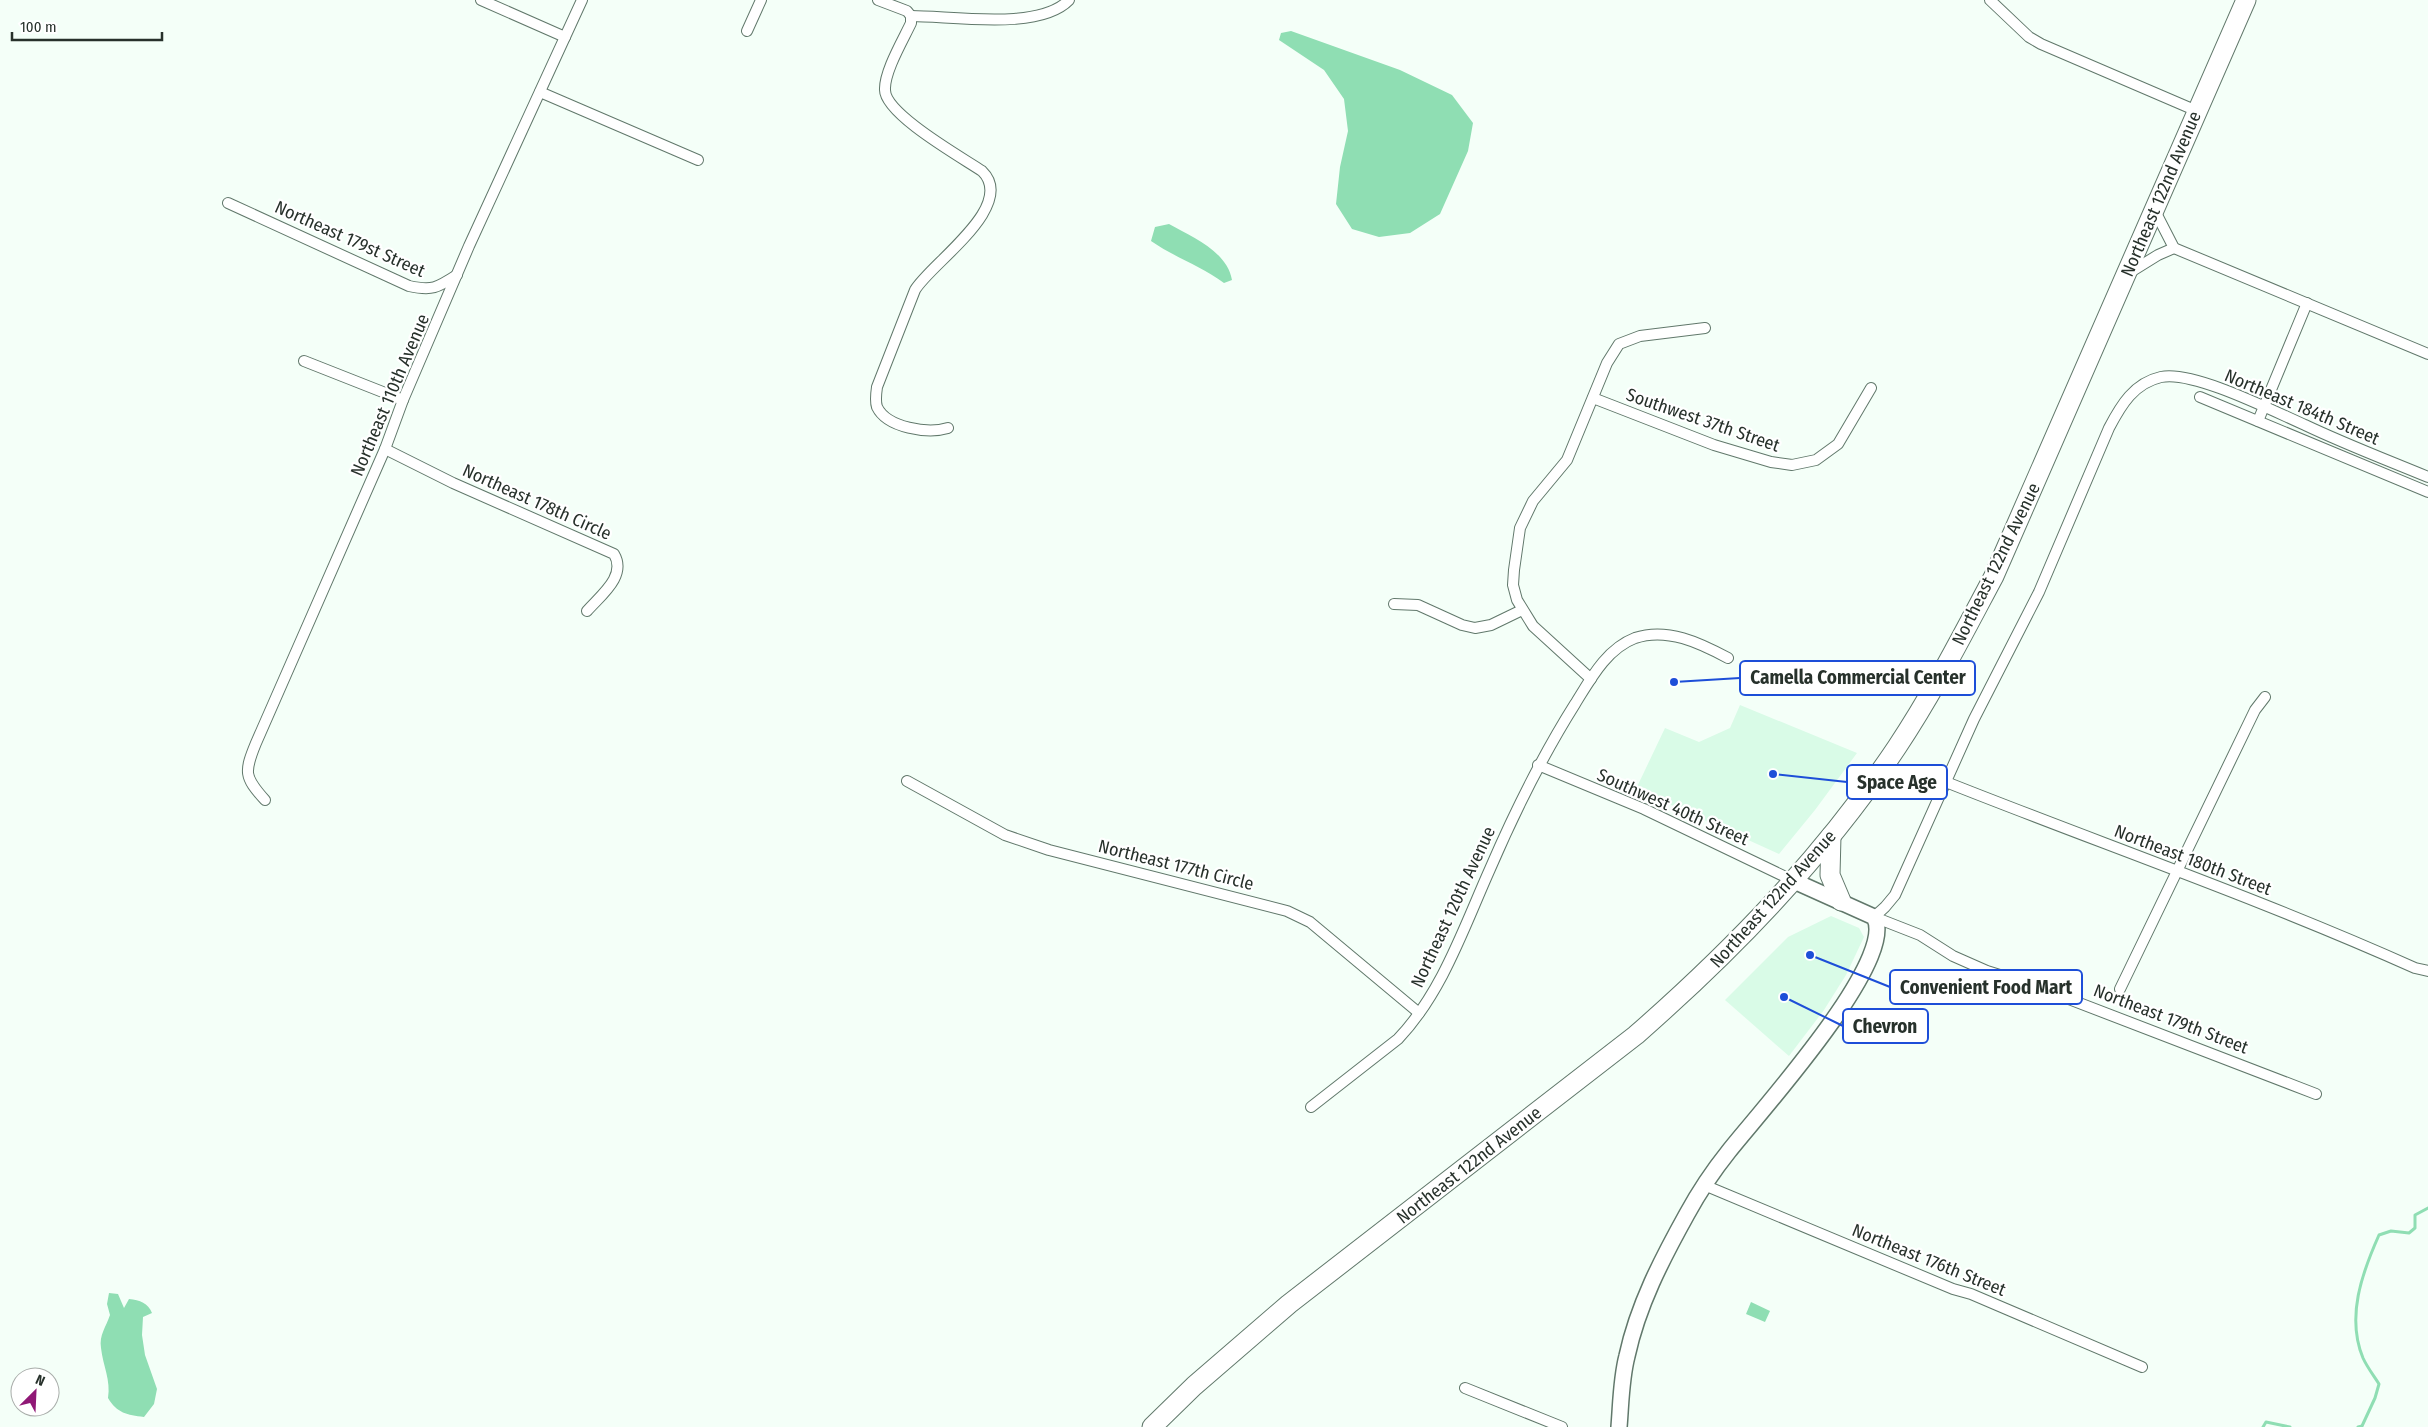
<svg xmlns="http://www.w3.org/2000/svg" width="2428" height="1427" font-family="'Fira Sans Condensed',sans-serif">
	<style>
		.built { fill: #d9fbe7 }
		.water { fill: #8fdeb3 }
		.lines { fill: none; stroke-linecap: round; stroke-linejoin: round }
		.stream { stroke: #8fdeb3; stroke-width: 3 }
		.street-casing { stroke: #61786b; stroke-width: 12 }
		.secondary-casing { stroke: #61786b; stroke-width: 18 }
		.highway-casing { stroke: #61786b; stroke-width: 21 }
		.street { stroke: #fff; stroke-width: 10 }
		.secondary { stroke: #fff; stroke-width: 15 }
		.highway { stroke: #fff; stroke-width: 19 }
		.labels { text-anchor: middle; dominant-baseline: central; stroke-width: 4.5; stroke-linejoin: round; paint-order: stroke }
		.street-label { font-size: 18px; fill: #27312b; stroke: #fff }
		.leader { fill: none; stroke: #1d4ed8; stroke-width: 2 }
		.callout-dot { fill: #1d4ed8; stroke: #fff; stroke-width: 2 }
		.callout { fill: #fff; stroke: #1d4ed8; stroke-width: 2 }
		.callout-label { font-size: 19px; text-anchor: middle; font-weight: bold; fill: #27312b }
	</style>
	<rect width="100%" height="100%" fill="#f4fff8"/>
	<g class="built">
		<polygon points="1740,705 1857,753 1815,810 1779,854 1636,789 1665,728 1699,742 1730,728"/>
		<polygon points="1831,916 1859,928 1864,937 1846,975 1824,1010 1789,1056 1725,1000 1788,937"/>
	</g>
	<g class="water">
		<polygon points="1291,31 1400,70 1452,95 1473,123 1468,151 1440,214 1410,233 1379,237 1352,229 1336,204 1340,167 1348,131 1344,99 1324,70 1279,40 1281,33"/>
		<path d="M 1169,224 C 1192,237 1227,251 1232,280 L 1224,283 C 1201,266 1174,257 1151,241 L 1155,227 Z"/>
		<path d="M 109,1293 L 118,1294 L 124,1308 L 129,1299 C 140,1300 148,1303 152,1313 L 143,1317 L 142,1335 L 145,1355 L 157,1389 L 154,1404 L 144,1417 C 127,1415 117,1413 108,1398 C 111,1380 103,1366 101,1348 C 99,1335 106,1327 110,1315 L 107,1304 Z"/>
		<polygon points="1751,1302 1770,1311 1765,1322 1746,1314"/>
	</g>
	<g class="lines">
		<g class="stream">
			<polyline points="2263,1427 2266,1422 2290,1427"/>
			<path d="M 2358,1427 L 2362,1426 L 2375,1398 L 2379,1384 C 2374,1376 2367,1367 2363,1358 C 2346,1317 2362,1273 2379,1235 L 2391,1231 L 2409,1233 L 2415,1228 L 2415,1215 L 2428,1208"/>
		</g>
		<g class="street-casing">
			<g id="street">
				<polyline points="481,0 565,37"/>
				<polyline points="878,0 907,11 911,16"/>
				<polyline points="1990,0 2029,37 2041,44 2197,111"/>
				<path d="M 911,16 L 911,23 C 903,40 884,72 885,90 C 885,114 961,157 982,171 C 1018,206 930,264 915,290 L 877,387 C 876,394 875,401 877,407 C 887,428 928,434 948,428"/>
				<path d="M 911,16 C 952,16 1039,31 1069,0"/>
				<polyline points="747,31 761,0"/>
				<polyline points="540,92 698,160"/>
				<path d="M 228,203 L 409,286 C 432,291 437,288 457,275"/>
				<polyline points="2155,211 2174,248 2428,354"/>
				<polyline points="2129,273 2158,255 2174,248"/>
				<polyline points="304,361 403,400"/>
				<polyline points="2200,397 2428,492"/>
				<polyline points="1593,398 1714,445 1771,462 1792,465 1816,460 1838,444 1871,388"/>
				<polyline points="2258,421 2307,303"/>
				<path d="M 385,449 L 453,483 L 614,554 C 627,576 601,595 587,611"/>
				<polyline points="1394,604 1418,605 1462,625 1475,628 1491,625 1522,610"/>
				<polyline points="1591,679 1533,626 1517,600 1513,585 1514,570 1520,528 1533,501 1567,460 1607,363 1619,344 1640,336 1705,328"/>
				<polyline points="1538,765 1644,809 1794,881"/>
				<polyline points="907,781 1005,835 1049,850 1287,911 1310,922 1419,1013"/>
				<path d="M 1946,782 C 2102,844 2261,899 2415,968 L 2428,971"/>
				<path d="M 265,800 C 244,777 244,772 256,743 L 385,449 L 403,400 L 469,246 L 582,0"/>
				<polyline points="2120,989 2255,710 2265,697"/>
				<path d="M 2316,1094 L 2035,986 L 1987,971 L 1953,956 L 1920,935 L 1874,917 L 1885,907 L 1895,895 L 1974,719 L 2039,592 L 2109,428 C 2121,405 2134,383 2161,377 C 2193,370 2273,411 2305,425 C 2345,444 2387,460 2428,477"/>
				<path d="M 1311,1107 L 1398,1039 C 1442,993 1464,927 1490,869 C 1515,811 1541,758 1575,704 C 1590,680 1606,649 1635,638 C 1667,627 1700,643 1728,658"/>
				<polyline points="1704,1185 1953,1289 1971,1294 2142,1367"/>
				<polyline points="1465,1388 1562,1427"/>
			</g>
		</g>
		<g class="secondary-casing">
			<path id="secondary" d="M 1619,1427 C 1621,1403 1621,1379 1627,1356 C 1638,1305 1662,1259 1687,1214 C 1699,1192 1713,1171 1729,1151 C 1758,1114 1899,959 1874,917 L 1794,881"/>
		</g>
		<g class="highway-casing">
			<g id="highway">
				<polyline points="1831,836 1830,875 1841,901"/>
				<path d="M 1152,1427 L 1194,1386 L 1289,1304 L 1636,1035 C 1734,949 1824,856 1897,747 C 1933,693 1963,634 1994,576 L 2246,0"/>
			</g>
		</g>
		<use href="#street" class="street"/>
		<use href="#secondary" class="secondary"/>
		<use href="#highway" class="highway"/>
	</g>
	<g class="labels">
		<g class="street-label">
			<text transform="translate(2161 194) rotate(-67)">Northeast 122nd Avenue</text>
			<text transform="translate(350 239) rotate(24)">Northeast 179st Street</text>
			<text transform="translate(390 395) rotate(-67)">Northeast 110th Avenue</text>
			<text transform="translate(2302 407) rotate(23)">Northeast 184th Street</text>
			<text transform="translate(1703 420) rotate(19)">Southwest 37th Street</text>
			<text transform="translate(537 502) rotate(24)">Northeast 178th Circle</text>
			<text transform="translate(1996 564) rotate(-64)">Northeast 122nd Avenue</text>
			<text transform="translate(1673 807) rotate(24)">Southwest 40th Street</text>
			<text transform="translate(2193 860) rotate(21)">Northeast 180th Street</text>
			<text transform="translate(1176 865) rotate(14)">Northeast 177th Circle</text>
			<text transform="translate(1773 899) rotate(-48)">Northeast 122nd Avenue</text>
			<text transform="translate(1453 907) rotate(-65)">Northeast 120th Avenue</text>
			<text transform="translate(2171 1019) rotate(21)">Northeast 179th Street</text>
			<text transform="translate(1469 1165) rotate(-38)">Northeast 122nd Avenue</text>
			<text transform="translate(1929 1260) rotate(22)">Northeast 176th Street</text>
		</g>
	</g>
	<path class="leader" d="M1674 682L1740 678M1773 774L1847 782M1810 955L1890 987M1784 997L1843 1026"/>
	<g class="callout-dot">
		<circle cx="1674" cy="682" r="5"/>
		<circle cx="1773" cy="774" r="5"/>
		<circle cx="1810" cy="955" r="5"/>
		<circle cx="1784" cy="997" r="5"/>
	</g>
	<g class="callout">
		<rect x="1740" y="661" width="235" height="34" rx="5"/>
		<rect x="1847" y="765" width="100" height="34" rx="5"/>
		<rect x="1890" y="970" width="192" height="34" rx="5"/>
		<rect x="1843" y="1009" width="85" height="34" rx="5"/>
	</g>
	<g class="callout-label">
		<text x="1858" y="684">Camella Commercial Center</text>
		<text x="1897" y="789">Space Age</text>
		<text x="1986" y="994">Convenient Food Mart</text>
		<text x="1885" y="1033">Chevron</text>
	</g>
	<g transform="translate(35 1392) rotate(24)"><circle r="24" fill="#ffffff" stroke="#a9adaa"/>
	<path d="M0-4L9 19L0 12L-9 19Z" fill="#901876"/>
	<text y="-8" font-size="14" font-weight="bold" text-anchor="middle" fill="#27312b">N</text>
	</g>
	<path d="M12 32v8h150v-8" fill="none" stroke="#27312b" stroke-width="2.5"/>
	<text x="20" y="32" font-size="15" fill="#27312b" stroke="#ffffff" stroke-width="4" paint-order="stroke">100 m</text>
</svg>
